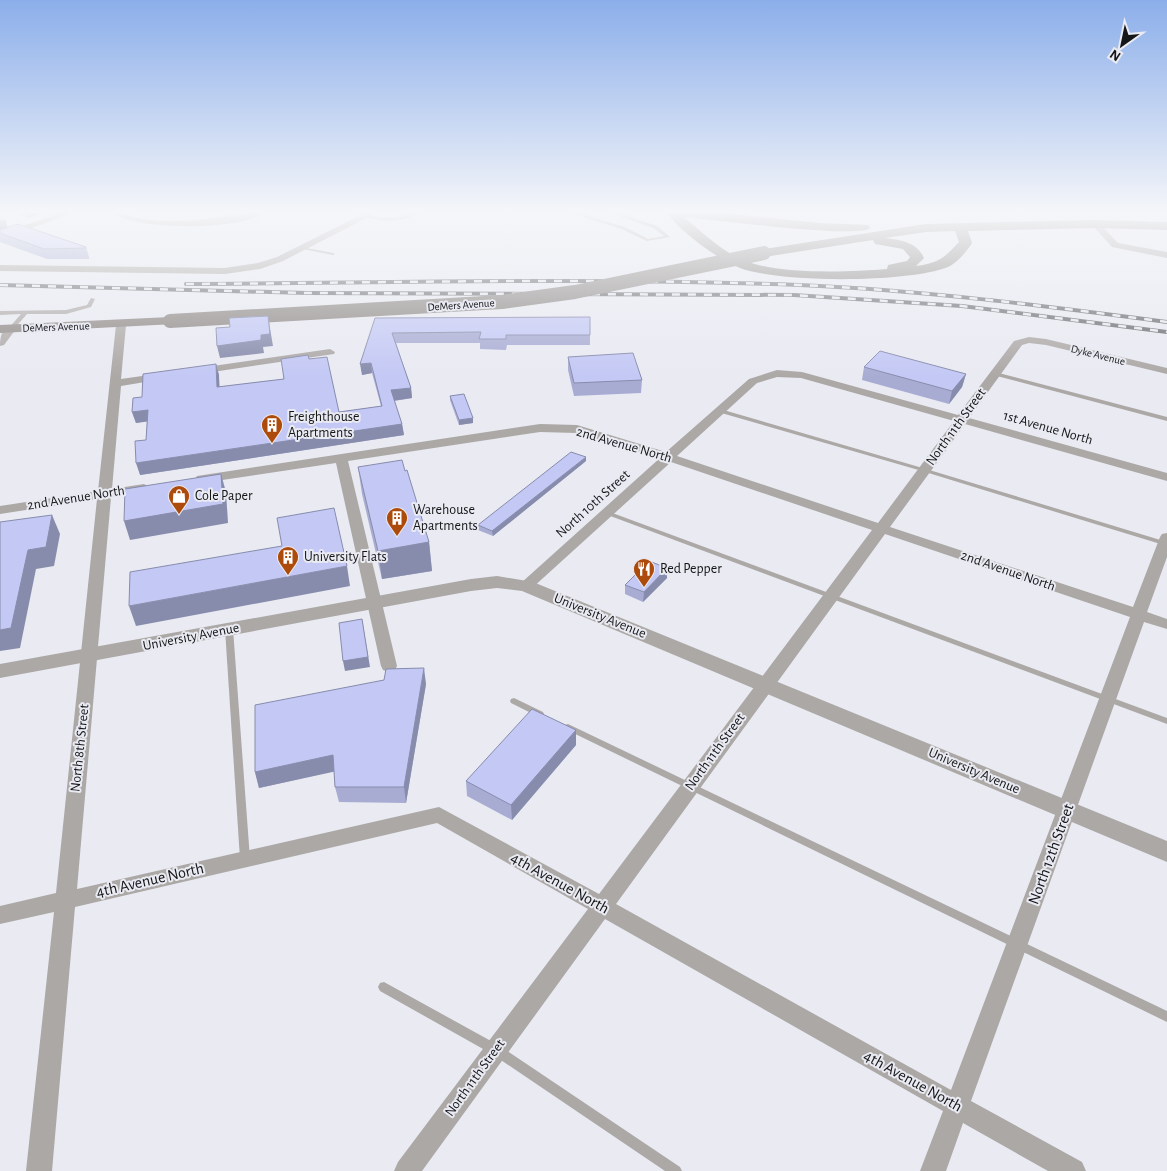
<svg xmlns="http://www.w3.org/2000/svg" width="1167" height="1171" font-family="'Alegreya Sans',sans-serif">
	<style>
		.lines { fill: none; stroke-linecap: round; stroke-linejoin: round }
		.service { fill: #aca8a6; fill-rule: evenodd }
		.minor { fill: #aca8a6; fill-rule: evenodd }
		.tertiary { fill: #aca8a6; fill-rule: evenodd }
		.secondary { fill: #8d8885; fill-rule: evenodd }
		.rail-casing { stroke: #696a6e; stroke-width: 4 }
		.rail { stroke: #e9eaf2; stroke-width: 2.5; stroke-dasharray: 8; stroke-linecap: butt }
		.secondary-bridge { stroke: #8d8885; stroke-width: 14 }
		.wall { fill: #a8acd3 }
		.shaded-wall { fill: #888cac }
		.building { fill: #c3c8f5; stroke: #888cac }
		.labels { text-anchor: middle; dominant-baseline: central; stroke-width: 4; stroke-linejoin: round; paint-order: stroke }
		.far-street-label { font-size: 11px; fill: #141517; stroke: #e9eaf2 }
		.poi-label { font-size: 14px; fill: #141517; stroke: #e9eaf2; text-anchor: start }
		.street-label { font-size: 14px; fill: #141517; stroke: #e9eaf2 }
		.near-street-label { font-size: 16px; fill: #141517; stroke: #e9eaf2 }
	</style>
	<rect width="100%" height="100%" fill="#e9eaf2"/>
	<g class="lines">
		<g class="service">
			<path d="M 413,213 L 419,213 C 403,222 380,223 364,216 L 366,215 C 382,218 398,220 413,213 Z"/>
			<polygon points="571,213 578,213 625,227 648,239 664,236 653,228 611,213 618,213 657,226 670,237 647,241 621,229"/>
			<polygon points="301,247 333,253 335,254 333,255 303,249 301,248"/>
			<polygon points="91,298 95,299 91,307 66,314 27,314 13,330 11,331 8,329 21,314 0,315 0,311 66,310 87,305"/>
			<polygon points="995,372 1167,417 1167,421 993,375 992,374"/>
			<polygon points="720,409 926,469 1167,542 1167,546 922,471 718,412 717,411"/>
			<polygon points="607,511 1167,718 1167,724 605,514 604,513 605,512"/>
			<polygon points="229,626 233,629 250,859 249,862 245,863 241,862 240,859 225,629"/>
			<polygon points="514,698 543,712 544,714 543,716 537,716 511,703 510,701 511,699"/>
			<polygon points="568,724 1167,1011 1167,1022 565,729 564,727 565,725"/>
			<polygon points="384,982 500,1046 680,1167 682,1171 665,1171 492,1054 380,991 378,987 380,983"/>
		</g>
		<g class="minor">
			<polygon points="60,213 72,213 0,240 0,234"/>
			<path d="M 113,213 C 124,213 132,217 143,219 C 153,221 164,221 175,221 C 205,221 234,213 264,213 C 241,230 136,231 113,213 Z"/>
			<polygon points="365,213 376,213 283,261 260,269 225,274 0,271 0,265 225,268 258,263 277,257"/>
			<polygon points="1095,221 1098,222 1118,243 1167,252 1167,258 1112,247 1091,224"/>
			<path d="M 121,322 L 126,325 L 121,379 L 163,373 L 169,376 L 163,379 L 121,386 L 112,489 L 144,484 L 151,488 L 144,492 L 111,497 L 77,889 L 439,807 L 599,894 L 872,530 L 671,462 L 531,589 L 521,589 L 518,586 L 521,583 L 660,458 L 576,433 L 540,432 L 348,461 L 397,666 L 395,670 L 389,672 L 383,670 L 381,666 L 336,463 L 202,483 L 195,479 L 197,476 L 540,424 L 577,425 L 666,452 L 749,379 L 777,370 L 802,372 L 958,415 L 1014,341 L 1029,337 L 1046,339 L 1167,368 L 1167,374 L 1046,345 L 1029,343 L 1022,345 L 969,418 L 1167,473 L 1167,481 L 965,424 L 890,527 L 1133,607 L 1160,537 L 1162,534 L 1167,533 L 1167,557 L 1147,612 L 1167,619 L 1167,629 L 1144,622 L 971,1101 L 1082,1162 L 1086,1171 L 1048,1171 L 963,1123 L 946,1171 L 920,1171 L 943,1111 L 605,919 L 422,1171 L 394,1171 L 398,1162 L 588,909 L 437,823 L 75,907 L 52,1171 L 26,1171 L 54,912 L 0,924 L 0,906 L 56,893 L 97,499 L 0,514 L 0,506 L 98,491 L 116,325 ZM 777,377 L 801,378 L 954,421 L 878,523 L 677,456 L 757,383 ZM 885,534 L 1130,617 L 951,1090 L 616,904 Z"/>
			<path d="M 11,326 L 16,329 L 4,345 L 0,346 C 0,338 1,328 11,326 Z"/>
			<polygon points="330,349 335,352 334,354 199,374 193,371 199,368"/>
		</g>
		<polygon class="tertiary" points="497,576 533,582 1167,841 1167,862 522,591 497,588 471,591 0,678 0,664 471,579"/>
		<g class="secondary">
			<path d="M 667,213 L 720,213 L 821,223 L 868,225 L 870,228 C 861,239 708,219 684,217 C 702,232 720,250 743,260 C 779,275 848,272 887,269 L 888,265 L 907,261 L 910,257 L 903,249 L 875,244 L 873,240 L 764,257 L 758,253 L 764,249 L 926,224 L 1095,220 L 1167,222 L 1167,230 L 1095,228 L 968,231 L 972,243 C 967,251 957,263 948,267 C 908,283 780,283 740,268 C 716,258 683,234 667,213 ZM 955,231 L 959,242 C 944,258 939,263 916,266 L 924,258 C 917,242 901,240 885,238 L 926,232 Z"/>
			<polygon points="170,317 175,318 177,321 175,324 0,333 0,325"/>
		</g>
		<g class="rail-casing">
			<g id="rail">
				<path d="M 186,284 C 390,283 595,277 799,285 C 922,290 1045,306 1167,322"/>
				<polyline points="0,285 307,293 794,295 962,306 1167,332"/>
			</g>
		</g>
		<use href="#rail" class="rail"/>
		<polyline class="secondary-bridge" points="170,321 502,302 575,292 764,253"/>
	</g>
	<g class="wall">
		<polygon points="15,213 42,213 29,218"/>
		<polygon points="0,218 7,228 86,247 89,257 89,259 47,259 0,242"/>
		<polygon points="590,317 590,345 507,345 506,350 480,349 480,343 396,343 411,388 412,398 394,401 402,424 404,435 140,475 146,440 147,421 136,423 132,412 142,397 216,364 219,375 219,387 284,379 309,359 339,412 381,406 372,373 362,375 375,318"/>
		<polygon points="568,357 642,380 641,393 574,396 568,370"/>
		<polygon points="864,367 966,374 962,387 949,404 862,380"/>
		<polygon points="450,396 473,423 459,425 450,400"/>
		<polygon points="586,461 493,536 478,530 478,525"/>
		<polygon points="358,467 405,471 429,542 432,571 382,579 362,494"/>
		<polygon points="667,568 667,578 643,602 625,594 625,585"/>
		<polygon points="426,684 406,803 339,802 335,787 334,771 259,788 255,772"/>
		<polygon points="576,730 576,745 512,820 467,796 466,781"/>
	</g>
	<g class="shaded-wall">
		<polygon points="28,213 42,213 29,218"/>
		<polygon points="5,219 8,229 0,232 0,221"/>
		<polygon points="268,316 273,346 263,347 264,353 220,358 217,346 261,335"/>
		<polygon points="371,363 372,373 362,375 360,364"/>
		<polygon points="216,364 219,375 220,398 217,387"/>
		<polygon points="966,374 962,387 949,404 952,391"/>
		<polygon points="411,388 412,398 392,401 391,390"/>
		<polygon points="148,410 151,421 136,423 132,412"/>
		<polygon points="473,418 473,423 459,425 459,420"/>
		<polygon points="402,424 404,435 140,475 136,463"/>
		<polygon points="586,457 586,461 493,536 492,531"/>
		<polygon points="221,474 226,492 228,523 130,540 124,521"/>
		<polygon points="52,515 60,534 54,566 36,569 20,648 0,651 0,630 28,550"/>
		<polygon points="429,542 432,571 382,579 378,551"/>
		<polygon points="347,566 350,586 136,626 129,606"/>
		<polygon points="667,568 667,578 643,602 644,592"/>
		<polygon points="362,619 370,667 345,671 343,661"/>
		<polygon points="424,668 426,684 406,803 404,787"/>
		<polygon points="576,730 576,745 512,820 511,805"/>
		<polygon points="333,755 337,771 259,788 255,772"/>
	</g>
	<g class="building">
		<polygon points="18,224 86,247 85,248 44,249 0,233 0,230"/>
		<polygon points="268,316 270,334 261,335 261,340 217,346 216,328 230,327 229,318"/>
		<polygon points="590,317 590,335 506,335 506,339 479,339 481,332 392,333 411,388 391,390 402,424 136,463 135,441 146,440 148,410 132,412 133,398 142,397 143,374 216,364 217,387 284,379 281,359 308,355 309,359 327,357 339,412 382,406 371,363 360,364 375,318"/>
		<polygon points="880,351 966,374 952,391 864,367"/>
		<polygon points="633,353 642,380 574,383 568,357"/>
		<polygon points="464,394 473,418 459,420 450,396"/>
		<polygon points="571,452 586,457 492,531 478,525"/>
		<polygon points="402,460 405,471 407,470 429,542 378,551 358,467"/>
		<polygon points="221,474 223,504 124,521 125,489"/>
		<polygon points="334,508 347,566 129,606 130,572 282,546 277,518"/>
		<polygon points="52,515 46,547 28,550 11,628 0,630 0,522"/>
		<polygon points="649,561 667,568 644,592 625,585"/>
		<polygon points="362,619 368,657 343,661 339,623"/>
		<polygon points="424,668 404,787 335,787 333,755 255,772 255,705 384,680 386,669"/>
		<polygon points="532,709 576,730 511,805 466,781"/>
	</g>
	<linearGradient id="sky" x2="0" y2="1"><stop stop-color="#8baeea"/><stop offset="0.56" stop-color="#f5f6f9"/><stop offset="1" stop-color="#f5f6f9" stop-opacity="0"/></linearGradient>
	<rect width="1167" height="377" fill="url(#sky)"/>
	<defs>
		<g id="building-pin" transform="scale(1.125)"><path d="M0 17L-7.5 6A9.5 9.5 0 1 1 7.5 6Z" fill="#ad4b0d" stroke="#e9eaf2"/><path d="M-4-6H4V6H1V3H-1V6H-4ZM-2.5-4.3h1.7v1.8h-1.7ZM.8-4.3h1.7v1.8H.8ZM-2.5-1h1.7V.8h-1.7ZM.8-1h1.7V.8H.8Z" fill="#fff"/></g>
		<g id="shop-pin" transform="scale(1.125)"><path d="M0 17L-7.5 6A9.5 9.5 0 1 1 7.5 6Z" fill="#ad4b0d" stroke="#e9eaf2"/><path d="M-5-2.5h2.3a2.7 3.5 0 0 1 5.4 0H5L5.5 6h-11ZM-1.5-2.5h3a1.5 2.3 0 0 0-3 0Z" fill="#fff"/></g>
		<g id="restaurant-pin" transform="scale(1.125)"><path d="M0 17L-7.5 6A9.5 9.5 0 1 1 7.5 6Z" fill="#ad4b0d" stroke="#e9eaf2"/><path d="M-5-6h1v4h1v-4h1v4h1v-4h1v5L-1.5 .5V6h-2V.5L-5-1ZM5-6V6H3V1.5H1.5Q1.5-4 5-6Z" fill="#fff"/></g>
	</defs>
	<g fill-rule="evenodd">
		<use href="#building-pin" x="272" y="425"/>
		<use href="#shop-pin" x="179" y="496"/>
		<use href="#building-pin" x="397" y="518"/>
		<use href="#building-pin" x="288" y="557"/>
		<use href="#restaurant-pin" x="644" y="569"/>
	</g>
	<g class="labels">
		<g class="far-street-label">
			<text transform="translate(461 305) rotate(-4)">DeMers Avenue</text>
			<text transform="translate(56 327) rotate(-2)">DeMers Avenue</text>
			<text transform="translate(1098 355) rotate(14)">Dyke Avenue</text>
		</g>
		<g class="poi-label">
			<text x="288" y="417">Freighthouse<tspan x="288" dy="16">Apartments</tspan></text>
			<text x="195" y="496">Cole Paper</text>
			<text x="413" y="510">Warehouse<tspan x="413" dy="16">Apartments</tspan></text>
			<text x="304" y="557">University Flats</text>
			<text x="660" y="569">Red Pepper</text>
		</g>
		<g class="street-label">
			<text transform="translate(956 427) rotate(-54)">North 11th Street</text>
			<text transform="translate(1048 428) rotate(16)">1st Avenue North</text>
			<text transform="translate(624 445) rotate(16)">2nd Avenue North</text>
			<text transform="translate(76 498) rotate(-9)">2nd Avenue North</text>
			<text transform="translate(593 504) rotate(-42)">North 10th Street</text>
			<text transform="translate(1008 571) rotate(19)">2nd Avenue North</text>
			<text transform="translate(600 616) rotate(22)">University Avenue</text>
			<text transform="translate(191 637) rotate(-11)">University Avenue</text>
			<text transform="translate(80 748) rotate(-84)">North 8th Street</text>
			<text transform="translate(715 752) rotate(-54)">North 11th Street</text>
			<text transform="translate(974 771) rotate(23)">University Avenue</text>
			<text transform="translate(475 1078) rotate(-54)">North 11th Street</text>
		</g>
		<g class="near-street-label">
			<text transform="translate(1051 854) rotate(-70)">North 12th Street</text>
			<text transform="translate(150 880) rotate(-13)">4th Avenue North</text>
			<text transform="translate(560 883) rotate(29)">4th Avenue North</text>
			<text transform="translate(913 1081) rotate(29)">4th Avenue North</text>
		</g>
	</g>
	<g transform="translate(1122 45) rotate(213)" stroke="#e9eaf2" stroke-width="4" paint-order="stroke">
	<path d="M0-4L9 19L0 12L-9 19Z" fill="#141517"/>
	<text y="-8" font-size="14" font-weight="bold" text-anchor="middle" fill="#141517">N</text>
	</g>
</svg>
